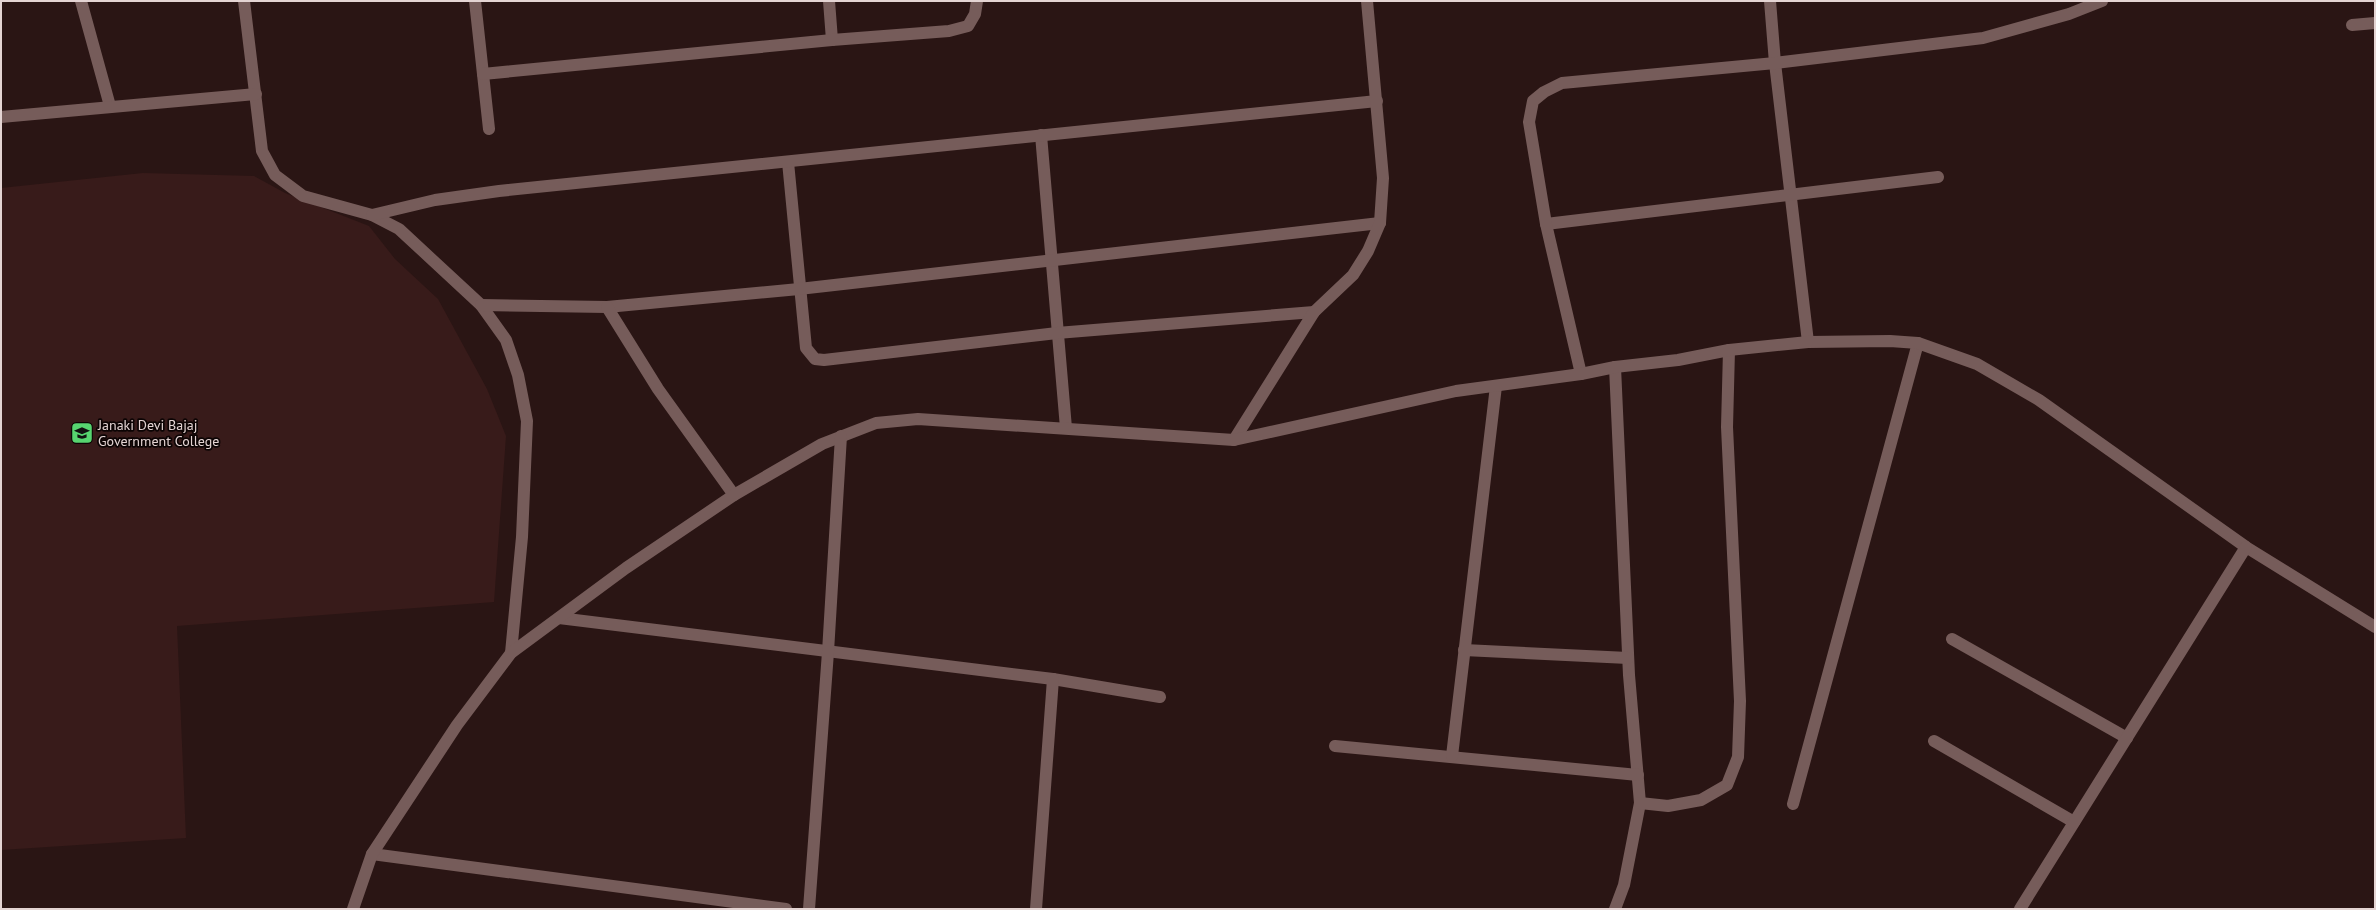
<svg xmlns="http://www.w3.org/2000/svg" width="2376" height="910" font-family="'PT Sans',sans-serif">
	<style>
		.built { fill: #381b1a }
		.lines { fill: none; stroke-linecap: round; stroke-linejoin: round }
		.minor { stroke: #765c5a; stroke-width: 12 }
		.labels { text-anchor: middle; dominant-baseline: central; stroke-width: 3.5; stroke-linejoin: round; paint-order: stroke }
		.poi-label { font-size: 14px; fill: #e4d4d3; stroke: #0c0404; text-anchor: start }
	</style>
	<rect width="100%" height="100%" fill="#2a1514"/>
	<polygon class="built" points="143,173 254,176 285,193 369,226 395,259 438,299 487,389 506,436 494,602 177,626 186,838 1,850 1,188"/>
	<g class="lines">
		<g class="minor">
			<polyline points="81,1 110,106"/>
			<polyline points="244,1 262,151 275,175 303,196 372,215 399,229 481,305 506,340 518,375 527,421 522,537 511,653"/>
			<polyline points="475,1 489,129"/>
			<polyline points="829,1 832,40"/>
			<polyline points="1770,1 1775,63 1808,342"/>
			<polyline points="2352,25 2375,23"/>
			<polyline points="483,74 832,40 949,31 968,26 975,14 977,1"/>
			<polyline points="1,117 256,94"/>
			<polyline points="1041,135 1066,428"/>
			<polyline points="788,162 806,348 815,359 824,360 1057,333 1314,312"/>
			<polyline points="372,215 435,200 499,191 1377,101"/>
			<polyline points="1546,224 1938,177"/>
			<polyline points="481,305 607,307 799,289 1380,223"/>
			<polyline points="607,307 658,389 734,495"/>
			<polyline points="1615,367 1629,675 1640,803 1624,885 1615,909"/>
			<polyline points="1581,374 1546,224 1529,122 1533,101 1544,92 1562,83 1775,63 1983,38 2069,14 2102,1"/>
			<polyline points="1234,440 1314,312 1353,275 1368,251 1380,223 1383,178 1367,1"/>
			<polyline points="559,618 1053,679 1160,697"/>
			<polyline points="1952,639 2127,738"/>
			<polyline points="1464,650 1628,658"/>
			<polyline points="1934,741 2074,822"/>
			<polyline points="1335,746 1638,775"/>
			<polyline points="1452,756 1496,386"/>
			<polyline points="1640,803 1668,806 1701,800 1727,785 1738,757 1740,701 1727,427 1729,350"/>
			<polyline points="1793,804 1918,343"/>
			<polyline points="372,854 786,909"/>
			<polyline points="353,909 372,854 457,725 511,653 626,568 734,495 822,444 876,423 918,419 1234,440 1456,391 1581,374 1615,367 1678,360 1729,350 1808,342 1890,341 1918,343 1977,364 2039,400 2246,547 2375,627"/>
			<polyline points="809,909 828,652 841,436"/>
			<polyline points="1036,909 1053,679"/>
			<polyline points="2020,909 2246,547"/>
		</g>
	</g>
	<defs>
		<g id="university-square" transform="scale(1.15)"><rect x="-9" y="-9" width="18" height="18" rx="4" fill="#57d570" stroke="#0c0404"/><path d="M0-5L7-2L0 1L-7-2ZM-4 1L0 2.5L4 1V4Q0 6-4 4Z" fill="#111"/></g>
	</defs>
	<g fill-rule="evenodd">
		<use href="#university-square" x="82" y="433"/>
	</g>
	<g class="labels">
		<g class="poi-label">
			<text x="98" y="425">Janaki Devi Bajaj<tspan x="98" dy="16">Government College</tspan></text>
		</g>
	</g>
	<rect width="2376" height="910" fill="none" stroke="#e4d4d3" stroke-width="4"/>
</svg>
